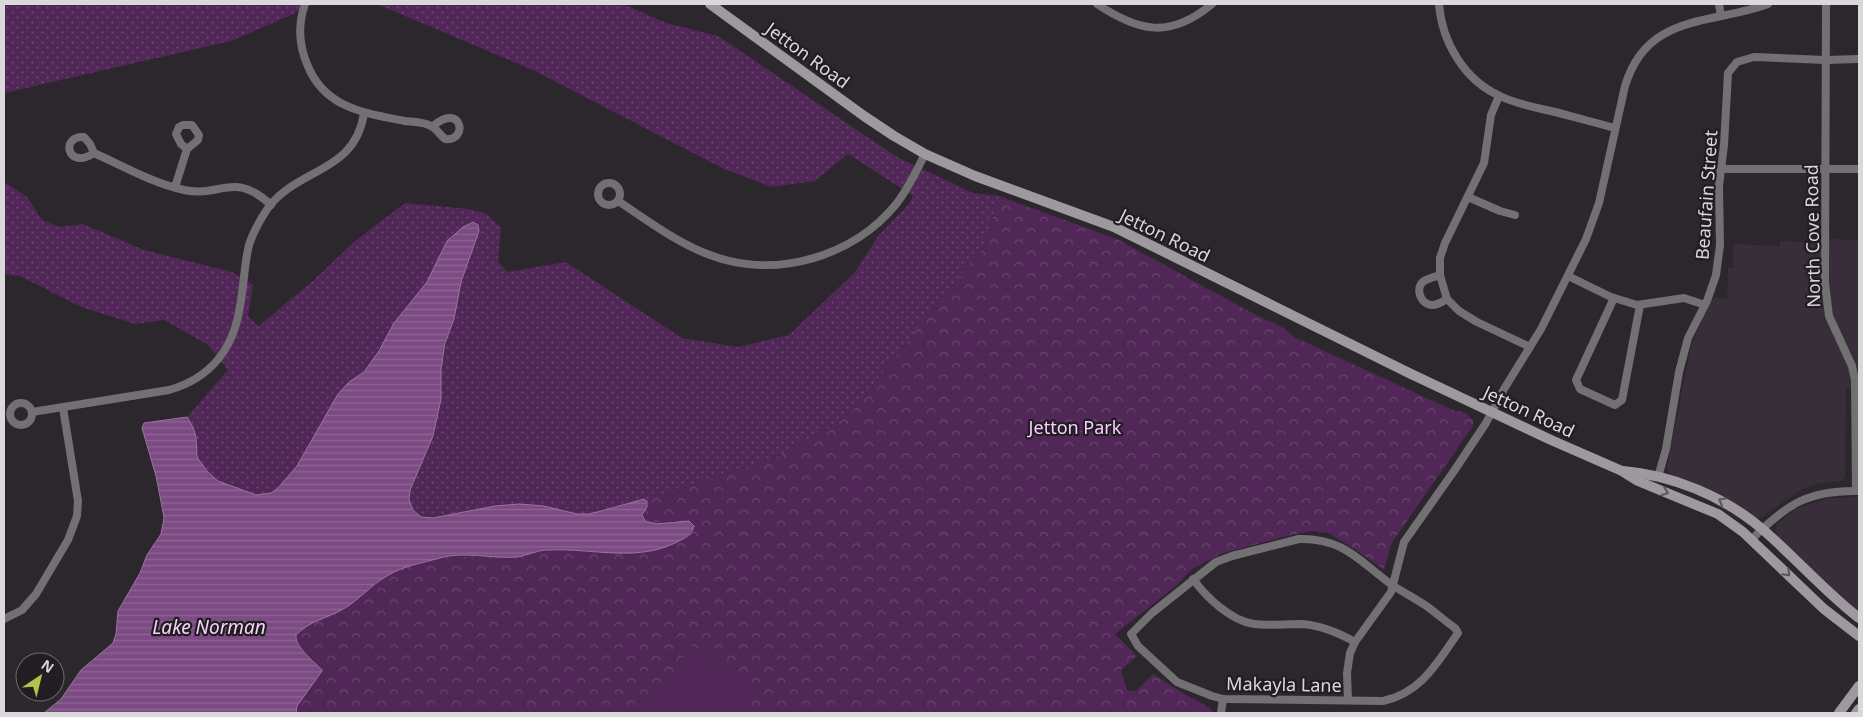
<svg xmlns="http://www.w3.org/2000/svg" width="1863" height="717" font-family="'Noto Sans',sans-serif">
	<style>
		.built { fill: #382e39 }
		.grass { fill: url(#grass-dots) }
		.park { fill: url(#park-crowns) }
		.garden { fill: #512757 }
		.water { fill: url(#water-rules); stroke: #99759e }
		.lines { fill: none; stroke-linecap: round; stroke-linejoin: round }
		.street { stroke: #737074; stroke-width: 8 }
		.secondary { stroke: #9e999e; stroke-width: 10 }
		.oneway { stroke: #5a555a }
		.labels { text-anchor: middle; dominant-baseline: central; stroke-width: 4.5; stroke-linejoin: round; paint-order: stroke }
		.street-label { font-size: 18px; fill: #dbd8dc; stroke: #221d23 }
		.park-label { font-size: 18px; fill: #f9cdfe; stroke: #221d23 }
		.water-label { font-size: 19px; font-style: italic; fill: #f2d5f5; stroke: #221d23 }
	</style>
	<defs>
		<pattern id="grass-dots" width="8" height="8" patternUnits="userSpaceOnUse" patternTransform="scale(1.25)"><rect width="8" height="8" fill="#512757"/><path d="M2 2h.1M6 6h.1" fill="none" stroke="#69466f" stroke-width="1.8" stroke-linecap="round"/></pattern>
		<pattern id="park-crowns" width="20" height="18" patternUnits="userSpaceOnUse" patternTransform="scale(1.25)"><rect width="20" height="18" fill="#512757"/><path d="M2 6a3 3 0 1 1 6 0M12 15a3 3 0 1 1 6 0" fill="none" stroke="#69466f"/></pattern>
		<pattern id="water-rules" width="6" height="5" patternUnits="userSpaceOnUse" patternTransform="scale(1.25)"><rect width="6" height="5" fill="#7d4b84"/><path d="M0 2.5h6" fill="none" stroke="#8f6495"/></pattern>
	</defs>
	<rect width="100%" height="100%" fill="#2c262d"/>
	<g class="built">
		<polygon points="1830,239 1859,240 1859,390 1846,389 1845,477 1842,481 1821,483 1802,489 1759,519 1705,488 1670,475 1668,471 1667,467 1691,346 1703,317 1714,297 1727,299 1728,268 1733,268 1733,244 1780,246 1780,241 1816,242"/>
		<polygon points="1859,497 1859,611 1838,594 1780,540 1775,532 1777,525 1795,509 1829,498"/>
	</g>
	<g class="grass">
		<polygon points="4,4 313,4 289,16 231,41 4,93"/>
		<polygon points="377,4 624,4 666,23 718,36 897,157 973,193 999,196 984,248 943,296 849,416 781,455 647,501 644,499 590,514 577,514 519,504 495,506 433,518 421,517 413,510 409,500 410,490 433,436 441,399 441,369 447,336 454,319 461,282 479,231 473,222 470,223 447,241 427,282 394,323 379,351 364,372 349,382 338,394 297,466 278,488 271,493 256,495 218,481 207,471 197,457 196,437 193,427 187,417 228,370 208,345 164,320 135,324 81,307 20,276 4,274 4,182 27,197 42,220 59,227 83,224 144,250 232,272 253,285 248,316 259,326 315,279 355,241 405,203 470,209 487,214 501,228 498,261 507,272 566,262 682,338 738,347 789,335 856,271 878,236 909,204 913,196 848,154 815,181 772,187 724,169 533,70"/>
	</g>
	<path class="park" d="M 999,196 L 1117,239 L 1256,315 L 1284,328 L 1294,337 L 1453,410 L 1466,413 L 1473,420 L 1473,426 L 1391,544 L 1384,570 L 1353,548 L 1328,533 L 1311,531 L 1283,537 L 1220,554 L 1191,570 L 1176,586 L 1115,634 L 1137,656 L 1121,670 L 1127,690 L 1136,691 L 1153,674 L 1181,692 L 1210,708 L 1213,713 L 296,713 L 297,706 L 310,688 L 314,660 C 306,653 296,647 296,635 L 304,627 L 314,621 L 344,609 L 386,576 L 403,568 L 422,562 L 454,556 L 496,557 L 527,555 L 549,550 L 616,553 L 659,549 L 676,521 L 656,524 L 645,521 L 642,515 L 647,507 L 647,501 L 781,455 L 849,416 L 943,296 L 984,248 Z"/>
	<polygon class="garden" points="691,645 758,690 742,713 644,713"/>
	<path class="water" d="M 473,222 L 478,225 L 479,231 L 461,282 L 454,319 L 445,343 L 441,369 L 441,399 L 433,436 L 410,490 L 409,500 L 413,510 L 421,517 L 433,518 L 495,506 L 519,504 L 544,506 L 577,514 L 590,514 L 644,499 L 647,501 L 647,507 L 642,515 L 645,521 L 656,524 L 689,521 L 694,526 C 692,534 687,537 679,541 C 639,563 592,548 549,550 C 537,550 527,556 516,557 C 491,559 464,551 440,558 C 422,563 403,566 387,576 C 371,585 360,599 345,608 C 327,619 312,619 296,635 C 295,648 314,660 322,671 L 297,706 L 296,713 L 44,713 L 61,699 L 81,670 L 113,643 L 116,634 L 118,611 L 140,573 L 147,555 L 161,534 L 164,518 L 163,512 L 156,476 L 142,428 L 144,423 L 187,417 L 193,427 L 196,437 L 197,457 L 207,471 L 218,481 L 256,495 L 271,493 L 278,488 L 297,466 L 338,394 L 349,382 L 364,372 L 379,351 L 394,323 L 427,282 L 447,241 L 463,227 Z"/>
	<g class="lines">
		<g class="street">
			<path d="M 305,4 C 298,24 299,45 307,64 C 324,108 364,113 405,121 C 413,122 424,122 431,126 C 436,128 440,135 445,139 C 469,142 462,101 433,126"/>
			<path d="M 1097,4 C 1139,32 1170,39 1212,4"/>
			<path d="M 1439,4 C 1442,42 1464,80 1500,96 C 1518,105 1539,108 1559,113 C 1578,118 1596,123 1615,128"/>
			<polyline points="1719,4 1721,16"/>
			<polyline points="1826,4 1825,283 1829,316 1852,366 1855,380 1856,491"/>
			<polyline points="1499,96 1491,115 1484,163 1445,243 1440,258 1440,275 1447,299 1459,311 1477,322 1530,347"/>
			<path d="M 94,153 C 67,171 60,135 84,137 L 90,144 L 94,153 C 123,166 152,183 184,190 C 222,198 233,170 271,205"/>
			<polyline points="1720,169 1859,169"/>
			<circle cx="609" cy="194" r="11"/>
			<polyline points="175,187 187,149 198,140 199,135 192,125 183,125 179,127 176,134 181,144 187,149"/>
			<polyline points="1468,197 1500,211 1515,215"/>
			<path d="M 618,201 C 647,220 677,243 710,255 C 775,280 854,257 897,203 C 908,189 917,170 925,154"/>
			<path d="M 1440,275 C 1435,277 1429,278 1424,281 C 1414,288 1421,305 1432,305 C 1438,305 1443,301 1447,299"/>
			<polyline points="1568,276 1611,297 1637,305 1684,298 1705,305"/>
			<polyline points="1614,298 1576,380 1580,389 1615,405 1622,400 1640,305"/>
			<circle cx="21" cy="414" r="11"/>
			<path d="M 32,412 L 169,390 C 211,378 234,348 240,306 C 244,286 244,265 249,245 C 252,235 258,224 264,214 C 292,167 355,176 364,113"/>
			<polyline points="1658,477 1666,449 1679,372 1688,338 1707,301 1716,275 1720,245 1719,186 1724,145 1728,73 1737,62 1754,57 1825,60 1859,59"/>
			<path d="M 1299,539 C 1344,538 1359,561 1392,585 C 1403,592 1414,598 1425,605 C 1435,612 1445,621 1455,628 L 1458,633 C 1437,663 1422,692 1383,701 L 1223,699 L 1212,696 L 1177,682 L 1138,646 L 1131,634 L 1152,613 L 1216,562 L 1232,556 Z"/>
			<path d="M 1752,539 C 1787,504 1808,490 1859,491"/>
			<path d="M 1193,579 C 1206,597 1231,621 1254,624 C 1269,626 1285,624 1301,624 C 1320,625 1339,633 1355,642"/>
			<polyline points="4,619 22,610 36,594 68,540 77,516 78,501 63,408"/>
			<path d="M 1348,700 L 1347,673 L 1350,653 L 1355,642 L 1391,592 L 1404,542 L 1454,471 L 1486,423 L 1504,389 L 1541,329 L 1586,239 L 1599,203 L 1625,86 C 1647,13 1710,25 1768,4"/>
			<polyline points="1221,713 1223,699"/>
		</g>
		<g class="secondary">
			<polyline points="710,4 864,116 894,136 925,154 975,176 1114,227 1409,373 1551,440 1622,471 1638,481 1718,514 1743,532 1824,609 1859,636"/>
			<path d="M 1623,471 C 1672,475 1723,496 1761,528 C 1795,557 1824,591 1859,618"/>
			<polyline points="1839,713 1859,686"/>
			<polyline points="1856,713 1859,709"/>
		</g>
	</g>
	<defs><path id="oneway-chevron" d="M-2-3.5L2.5 0L-2 3.5" fill="none" stroke-width="1.6" stroke-linecap="round" stroke-linejoin="round" transform="scale(1.25)"/></defs>
	<g class="oneway">
		<use href="#oneway-chevron" transform="translate(1665 492) rotate(21)"/>
		<use href="#oneway-chevron" transform="translate(1722 501) rotate(-151)"/>
		<use href="#oneway-chevron" transform="translate(1787 573) rotate(45)"/>
	</g>
	<g class="labels">
		<g class="street-label">
			<text transform="translate(808 55) rotate(36)">Jetton Road</text>
			<text transform="translate(1706 195) rotate(-86)">Beaufain Street</text>
			<text transform="translate(1165 235) rotate(26)">Jetton Road</text>
			<text transform="translate(1812 236) rotate(-91)">North Cove Road</text>
			<text transform="translate(1529 411) rotate(25)">Jetton Road</text>
			<text transform="translate(1284 684) rotate(1)">Makayla Lane</text>
		</g>
		<g class="park-label">
			<text x="1075" y="427">Jetton Park</text>
		</g>
		<g class="water-label">
			<text x="209" y="627">Lake Norman</text>
		</g>
	</g>
	<rect width="1863" height="717" fill="none" stroke="#dbd8dc" stroke-width="10"/>
	<g transform="translate(40 677) rotate(35)"><circle r="24" fill="#221d23" stroke="#6c686d"/>
	<path d="M0-4L9 19L0 12L-9 19Z" fill="#b5c249"/>
	<text y="-8" font-size="14" font-weight="bold" text-anchor="middle" fill="#dbd8dc">N</text>
	</g>
</svg>
